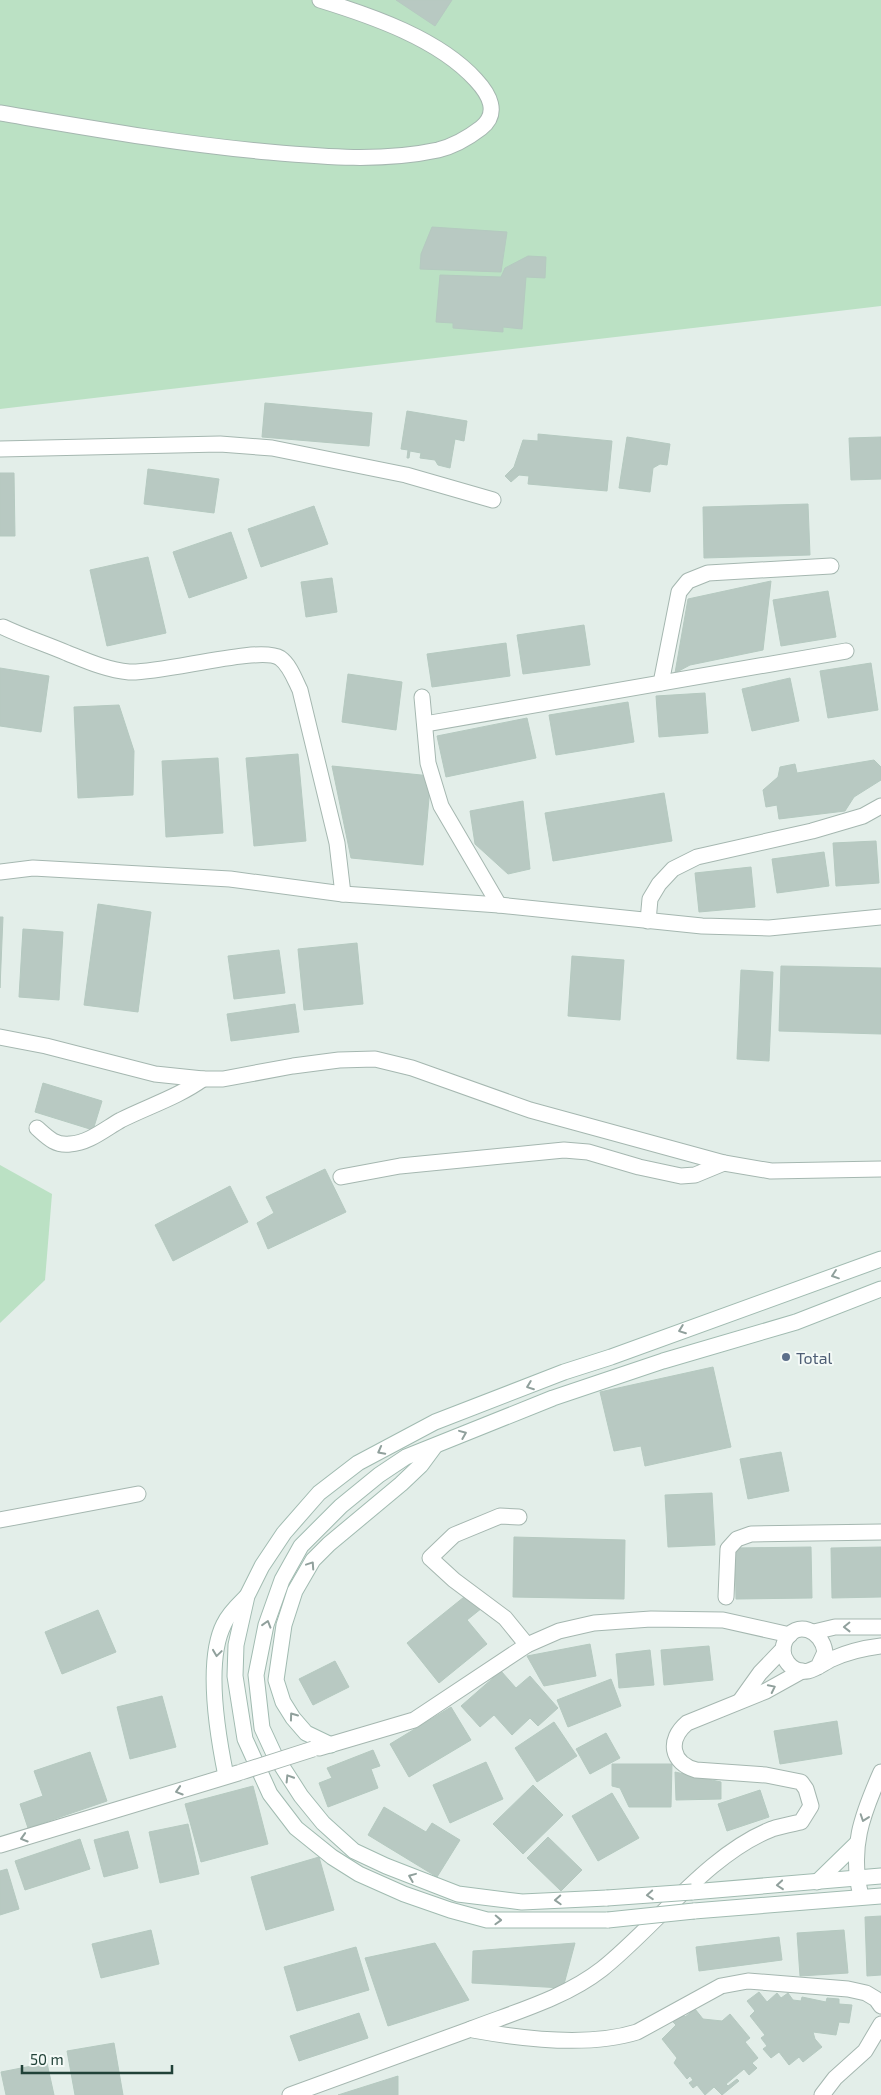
<svg xmlns="http://www.w3.org/2000/svg" width="881" height="2095" font-family="'Exo 2',sans-serif">
	<style>
		.green { fill: #bbe1c4 }
		.building { fill: #b8c9c2; stroke: #b5c9c0 }
		.lines { fill: none; stroke-linecap: round; stroke-linejoin: round }
		.minor-casing { stroke: #a5b7b0; stroke-width: 17 }
		.tertiary-casing { stroke: #a5b7b0; stroke-width: 17 }
		.secondary-casing { stroke: #a1bbb1; stroke-width: 17 }
		.minor { stroke: #fff; stroke-width: 15 }
		.tertiary { stroke: #fff; stroke-width: 15 }
		.secondary { stroke: #fff; stroke-width: 15 }
		.tertiary-bridge-casing { stroke: #a5b7b0; stroke-width: 17; stroke-linecap: butt }
		.secondary-bridge-casing { stroke: #a1bbb1; stroke-width: 17; stroke-linecap: butt }
		.tertiary-bridge { stroke: #fff; stroke-width: 15 }
		.secondary-bridge { stroke: #fff; stroke-width: 15 }
		.oneway { stroke: #90a09c }
		.service-dot { fill: #5c6f8a; stroke: #f4faf7; stroke-width: 2 }
		.labels { text-anchor: middle; dominant-baseline: central; stroke-width: 4; stroke-linejoin: round; paint-order: stroke }
		.service-label { font-size: 16px; fill: #4e5e75; stroke: #f4faf7; text-anchor: start }
	</style>
	<rect width="100%" height="100%" fill="#e3eee9"/>
	<g class="green">
		<polygon points="0,0 881,0 881,306 0,409"/>
		<polygon points="0,1165 52,1194 45,1280 0,1323"/>
	</g>
	<g class="building">
		<polygon points="396,0 452,0 435,26"/>
		<polygon points="432,227 507,232 501,272 420,269 421,254"/>
		<polygon points="528,256 546,257 545,278 526,277 522,329 503,327 503,332 453,328 453,323 436,322 440,275 501,277 505,268"/>
		<polygon points="265,403 372,413 369,446 262,437"/>
		<polygon points="407,411 467,421 464,441 455,439 450,468 438,465 435,460 420,458 421,453 410,451 409,458 407,458 408,450 401,449"/>
		<polygon points="538,434 612,441 607,491 528,484 529,476 519,475 511,482 505,476 514,467 523,440 538,441"/>
		<polygon points="627,437 670,444 667,465 660,464 653,468 650,492 619,488"/>
		<polygon points="881,437 881,479 851,480 849,438"/>
		<polygon points="148,469 219,479 214,513 144,504"/>
		<polygon points="0,473 14,473 15,536 0,536"/>
		<polygon points="808,504 810,555 704,558 703,507"/>
		<polygon points="314,506 328,544 261,567 248,529"/>
		<polygon points="231,532 247,578 189,598 173,552"/>
		<polygon points="148,557 166,633 107,646 90,570"/>
		<polygon points="332,578 337,612 306,617 301,582"/>
		<polygon points="771,581 763,650 690,665 675,673 688,599"/>
		<polygon points="828,591 836,637 781,646 773,600"/>
		<polygon points="584,625 590,665 523,674 517,635"/>
		<polygon points="506,643 510,676 432,687 427,654"/>
		<polygon points="871,663 878,710 828,718 820,671"/>
		<polygon points="0,668 49,676 41,732 0,726"/>
		<polygon points="348,674 402,682 396,730 342,722"/>
		<polygon points="790,678 799,721 752,731 742,689"/>
		<polygon points="705,693 708,733 659,737 656,696"/>
		<polygon points="628,702 634,742 556,755 549,715"/>
		<polygon points="119,705 134,751 133,795 78,798 74,707"/>
		<polygon points="527,718 536,758 446,777 437,736"/>
		<polygon points="298,754 306,841 254,846 246,758"/>
		<polygon points="218,758 223,833 166,837 162,761"/>
		<polygon points="874,760 881,767 881,780 854,797 845,811 779,819 777,805 766,807 763,790 778,777 780,767 795,764 797,773"/>
		<polygon points="332,766 431,776 423,865 351,858"/>
		<polygon points="664,793 672,841 553,861 545,813"/>
		<polygon points="523,801 530,869 508,874 475,844 470,811"/>
		<polygon points="876,841 879,883 836,886 833,843"/>
		<polygon points="824,852 829,886 777,893 772,859"/>
		<polygon points="751,867 755,907 699,912 695,873"/>
		<polygon points="98,904 151,912 138,1012 84,1005"/>
		<polygon points="0,917 3,917 0,988"/>
		<polygon points="23,929 63,932 59,1000 19,997"/>
		<polygon points="357,943 363,1004 304,1010 298,949"/>
		<polygon points="279,950 285,993 234,999 228,956"/>
		<polygon points="572,956 624,960 620,1020 568,1016"/>
		<polygon points="781,966 881,968 881,1034 779,1031"/>
		<polygon points="741,970 773,972 769,1061 737,1059"/>
		<polygon points="295,1004 299,1032 231,1041 227,1014"/>
		<polygon points="43,1083 102,1101 93,1130 35,1112"/>
		<polygon points="325,1169 346,1212 268,1249 257,1223 274,1213 266,1197"/>
		<polygon points="230,1186 248,1222 173,1261 155,1225"/>
		<polygon points="713,1367 731,1447 645,1466 641,1446 614,1451 600,1392"/>
		<polygon points="781,1452 789,1491 748,1499 740,1459"/>
		<polygon points="712,1493 715,1545 668,1547 665,1495"/>
		<polygon points="514,1537 625,1540 624,1599 513,1597"/>
		<polygon points="811,1547 812,1598 736,1599 735,1548"/>
		<polygon points="881,1547 881,1597 832,1598 831,1548"/>
		<polygon points="469,1593 482,1608 467,1620 487,1644 439,1683 407,1643"/>
		<polygon points="98,1610 116,1652 62,1674 45,1632"/>
		<polygon points="590,1644 596,1676 544,1686 527,1656"/>
		<polygon points="709,1646 713,1680 664,1685 661,1650"/>
		<polygon points="650,1650 654,1685 619,1688 616,1654"/>
		<polygon points="335,1661 349,1687 313,1705 299,1679"/>
		<polygon points="501,1671 516,1688 530,1676 558,1708 538,1726 530,1718 512,1735 494,1715 480,1727 461,1706"/>
		<polygon points="611,1679 621,1706 568,1727 557,1700"/>
		<polygon points="162,1696 176,1747 130,1759 117,1707"/>
		<polygon points="451,1707 471,1740 409,1777 390,1744"/>
		<polygon points="837,1721 842,1754 780,1764 774,1731"/>
		<polygon points="554,1722 577,1756 537,1782 515,1748"/>
		<polygon points="606,1733 620,1758 590,1774 576,1749"/>
		<polygon points="373,1750 380,1766 371,1769 378,1788 328,1807 319,1783 332,1778 327,1768"/>
		<polygon points="90,1752 107,1801 28,1828 20,1804 43,1796 34,1771"/>
		<polygon points="486,1762 503,1799 450,1823 433,1785"/>
		<polygon points="612,1764 672,1764 671,1807 629,1807 620,1788 612,1786"/>
		<polygon points="675,1772 721,1782 721,1799 676,1800"/>
		<polygon points="533,1785 563,1815 523,1854 493,1824"/>
		<polygon points="253,1786 268,1844 201,1862 185,1804"/>
		<polygon points="760,1790 769,1817 727,1831 718,1804"/>
		<polygon points="612,1793 639,1838 598,1861 572,1816"/>
		<polygon points="384,1807 426,1832 432,1823 460,1840 437,1877 368,1835"/>
		<polygon points="188,1824 199,1874 160,1883 149,1832"/>
		<polygon points="128,1831 138,1868 104,1877 94,1840"/>
		<polygon points="548,1837 582,1870 561,1891 527,1858"/>
		<polygon points="80,1839 90,1869 25,1890 15,1861"/>
		<polygon points="319,1857 334,1910 266,1930 251,1877"/>
		<polygon points="7,1869 19,1909 0,1915 0,1871"/>
		<polygon points="881,1916 881,1975 867,1976 865,1917"/>
		<polygon points="151,1930 159,1964 101,1978 92,1944"/>
		<polygon points="844,1930 848,1973 800,1976 797,1933"/>
		<polygon points="779,1937 782,1960 699,1971 696,1947"/>
		<polygon points="435,1943 469,2000 388,2026 365,1958"/>
		<polygon points="575,1943 563,1988 472,1983 473,1951"/>
		<polygon points="356,1947 369,1990 297,2011 284,1967"/>
		<polygon points="759,1992 767,2002 777,1993 781,1998 788,1993 793,2000 801,2001 802,1997 826,2002 827,1998 839,1999 839,2004 852,2005 849,2023 839,2022 836,2035 813,2032 815,2039 822,2047 803,2062 799,2057 789,2065 779,2052 771,2058 763,2049 767,2046 761,2038 765,2035 750,2016 755,2011 747,2001"/>
		<polygon points="695,2009 703,2019 722,2021 730,2014 750,2038 745,2042 758,2058 752,2063 757,2068 749,2075 744,2069 726,2084 728,2086 737,2079 739,2081 722,2095 714,2087 705,2095 697,2085 693,2088 689,2083 693,2080 690,2076 687,2079 674,2063 677,2058 662,2039 676,2025 673,2022 683,2014 685,2017"/>
		<polygon points="359,2013 368,2038 299,2061 290,2036"/>
		<polygon points="114,2043 123,2095 75,2095 67,2051"/>
		<polygon points="47,2063 54,2095 6,2095 1,2072"/>
		<polygon points="398,2076 398,2095 338,2095"/>
	</g>
	<g class="lines">
		<g class="minor-casing">
			<g id="minor">
				<path d="M 0,113 C 89,128 179,144 269,152 C 325,157 382,162 438,150 C 454,146 468,138 481,128 C 500,113 489,94 476,80 C 439,39 372,16 320,0"/>
				<polyline points="0,449 220,444 272,448 406,475 493,500"/>
				<path d="M 3,627 C 24,637 46,644 67,653 C 87,661 107,670 129,672 C 162,674 260,645 280,658 C 290,665 295,680 300,690 L 337,843 L 343,894"/>
				<polyline points="661,683 679,592 688,581 708,573 831,566"/>
				<polyline points="422,697 428,763 441,806 499,905"/>
				<polyline points="425,724 846,651"/>
				<polyline points="648,921 650,899 659,884 673,869 697,857 812,831 863,816 881,806"/>
				<path d="M 37,1128 C 47,1137 55,1146 70,1144 C 89,1143 105,1129 121,1120 C 149,1106 178,1097 203,1079"/>
				<polyline points="341,1177 400,1166 564,1150 588,1152 639,1167 681,1176 695,1175 724,1163"/>
				<polyline points="519,1517 500,1516 454,1535 430,1558 454,1580 505,1618 527,1645"/>
				<polyline points="0,1520 138,1494"/>
				<polyline points="726,1597 728,1549 737,1539 751,1534 881,1532"/>
				<polyline points="740,1701 760,1673 783,1649"/>
				<path d="M 471,2029 C 515,2012 565,1998 602,1969 C 656,1926 708,1854 772,1829 C 781,1826 792,1824 801,1822 L 811,1806 L 806,1789 L 801,1782 L 766,1775 L 696,1770 C 671,1763 667,1740 687,1723 L 766,1691 L 802,1671"/>
				<path d="M 473,2030 C 522,2039 589,2047 637,2032 L 721,1986 L 748,1981 L 848,1989 L 866,1993 L 876,1999 L 881,2006"/>
				<polyline points="822,2095 835,2078 865,2051 881,2024"/>
			</g>
		</g>
		<g class="tertiary-casing">
			<g id="tertiary">
				<polyline points="0,872 33,868 230,879 343,894 499,905 702,926 769,928 881,917"/>
				<polyline points="0,1037 46,1046 155,1074 203,1079 223,1079 293,1066 339,1060 375,1059 412,1068 530,1110 724,1163 771,1171 881,1169"/>
				<polyline points="814,1632 835,1627 881,1627"/>
				<path d="M 818,1667 L 825,1652 C 822,1630 796,1619 785,1641 C 778,1657 792,1674 808,1671 C 817,1669 825,1662 832,1659 C 848,1652 864,1648 881,1646"/>
				<polyline points="319,1748 414,1720 527,1645 559,1631 594,1623 651,1619 723,1620 790,1635"/>
				<polyline points="0,1845 238,1773"/>
				<path d="M 861,1896 C 849,1849 862,1815 881,1772"/>
				<polyline points="290,2095 471,2029"/>
			</g>
		</g>
		<g class="secondary-casing">
			<g id="secondary">
				<polyline points="331,1745 306,1733 293,1718 283,1702 276,1680 284,1625 295,1591 313,1560 329,1544 401,1484 421,1465 435,1446"/>
				<path d="M 226,1776 C 218,1737 205,1661 224,1624 C 229,1613 238,1605 246,1597"/>
				<polyline points="817,1882 856,1844"/>
				<polyline points="692,1892 881,1876"/>
				<polyline points="607,1898 522,1902 458,1894 386,1866 354,1851 323,1823 301,1796 274,1754 262,1728 256,1675 266,1625 282,1580 301,1546 341,1506 379,1475 406,1457 553,1398 663,1361 796,1322 881,1289"/>
				<polyline points="694,1911 881,1896"/>
				<polyline points="608,1920 487,1920 450,1910 404,1894 359,1874 332,1857 296,1828 270,1794 245,1739 235,1676 236,1645 247,1596 262,1566 284,1533 319,1493 358,1463 435,1422 564,1372 611,1357 881,1259"/>
			</g>
		</g>
		<use href="#minor" class="minor"/>
		<use href="#tertiary" class="tertiary"/>
		<use href="#secondary" class="secondary"/>
		<g class="tertiary-bridge-casing">
			<polyline id="tertiary-bridge" points="241,1772 313,1749"/>
		</g>
		<g class="secondary-bridge-casing">
			<g id="secondary-bridge">
				<polyline points="607,1898 692,1892"/>
				<polyline points="608,1920 694,1911"/>
			</g>
		</g>
		<use href="#tertiary-bridge" class="tertiary-bridge"/>
		<use href="#secondary-bridge" class="secondary-bridge"/>
	</g>
	<defs><path id="oneway-chevron" d="M-2-3.5L2.5 0L-2 3.5" fill="none" stroke-width="1.6" stroke-linecap="round" stroke-linejoin="round" transform="scale(1.25)"/></defs>
	<g class="oneway">
		<use href="#oneway-chevron" transform="translate(835 1275) rotate(161)"/>
		<use href="#oneway-chevron" transform="translate(682 1330) rotate(159)"/>
		<use href="#oneway-chevron" transform="translate(530 1386) rotate(159)"/>
		<use href="#oneway-chevron" transform="translate(463 1434) rotate(-22)"/>
		<use href="#oneway-chevron" transform="translate(381 1451) rotate(152)"/>
		<use href="#oneway-chevron" transform="translate(311 1565) rotate(-56)"/>
		<use href="#oneway-chevron" transform="translate(267 1624) rotate(-73)"/>
		<use href="#oneway-chevron" transform="translate(847 1627) rotate(179)"/>
		<use href="#oneway-chevron" transform="translate(217 1653) rotate(98)"/>
		<use href="#oneway-chevron" transform="translate(772 1688) rotate(-26)"/>
		<use href="#oneway-chevron" transform="translate(293 1716) rotate(-126)"/>
		<use href="#oneway-chevron" transform="translate(289 1778) rotate(-122)"/>
		<use href="#oneway-chevron" transform="translate(179 1791) rotate(163)"/>
		<use href="#oneway-chevron" transform="translate(864 1818) rotate(109)"/>
		<use href="#oneway-chevron" transform="translate(24 1838) rotate(163)"/>
		<use href="#oneway-chevron" transform="translate(412 1877) rotate(-158)"/>
		<use href="#oneway-chevron" transform="translate(780 1885) rotate(175)"/>
		<use href="#oneway-chevron" transform="translate(650 1895) rotate(176)"/>
		<use href="#oneway-chevron" transform="translate(558 1900) rotate(177)"/>
		<use href="#oneway-chevron" transform="translate(498 1920) rotate(2)"/>
	</g>
	<circle class="service-dot" cx="786" cy="1357" r="5"/>
	<g class="labels">
		<g class="service-label">
			<text x="796" y="1357">Total</text>
		</g>
	</g>
	<path d="M22 2065v8h150v-8" fill="none" stroke="#214238" stroke-width="2.5"/>
	<text x="30" y="2065" font-size="15" fill="#214238" stroke="#f4faf7" stroke-width="4" paint-order="stroke">50 m</text>
</svg>
